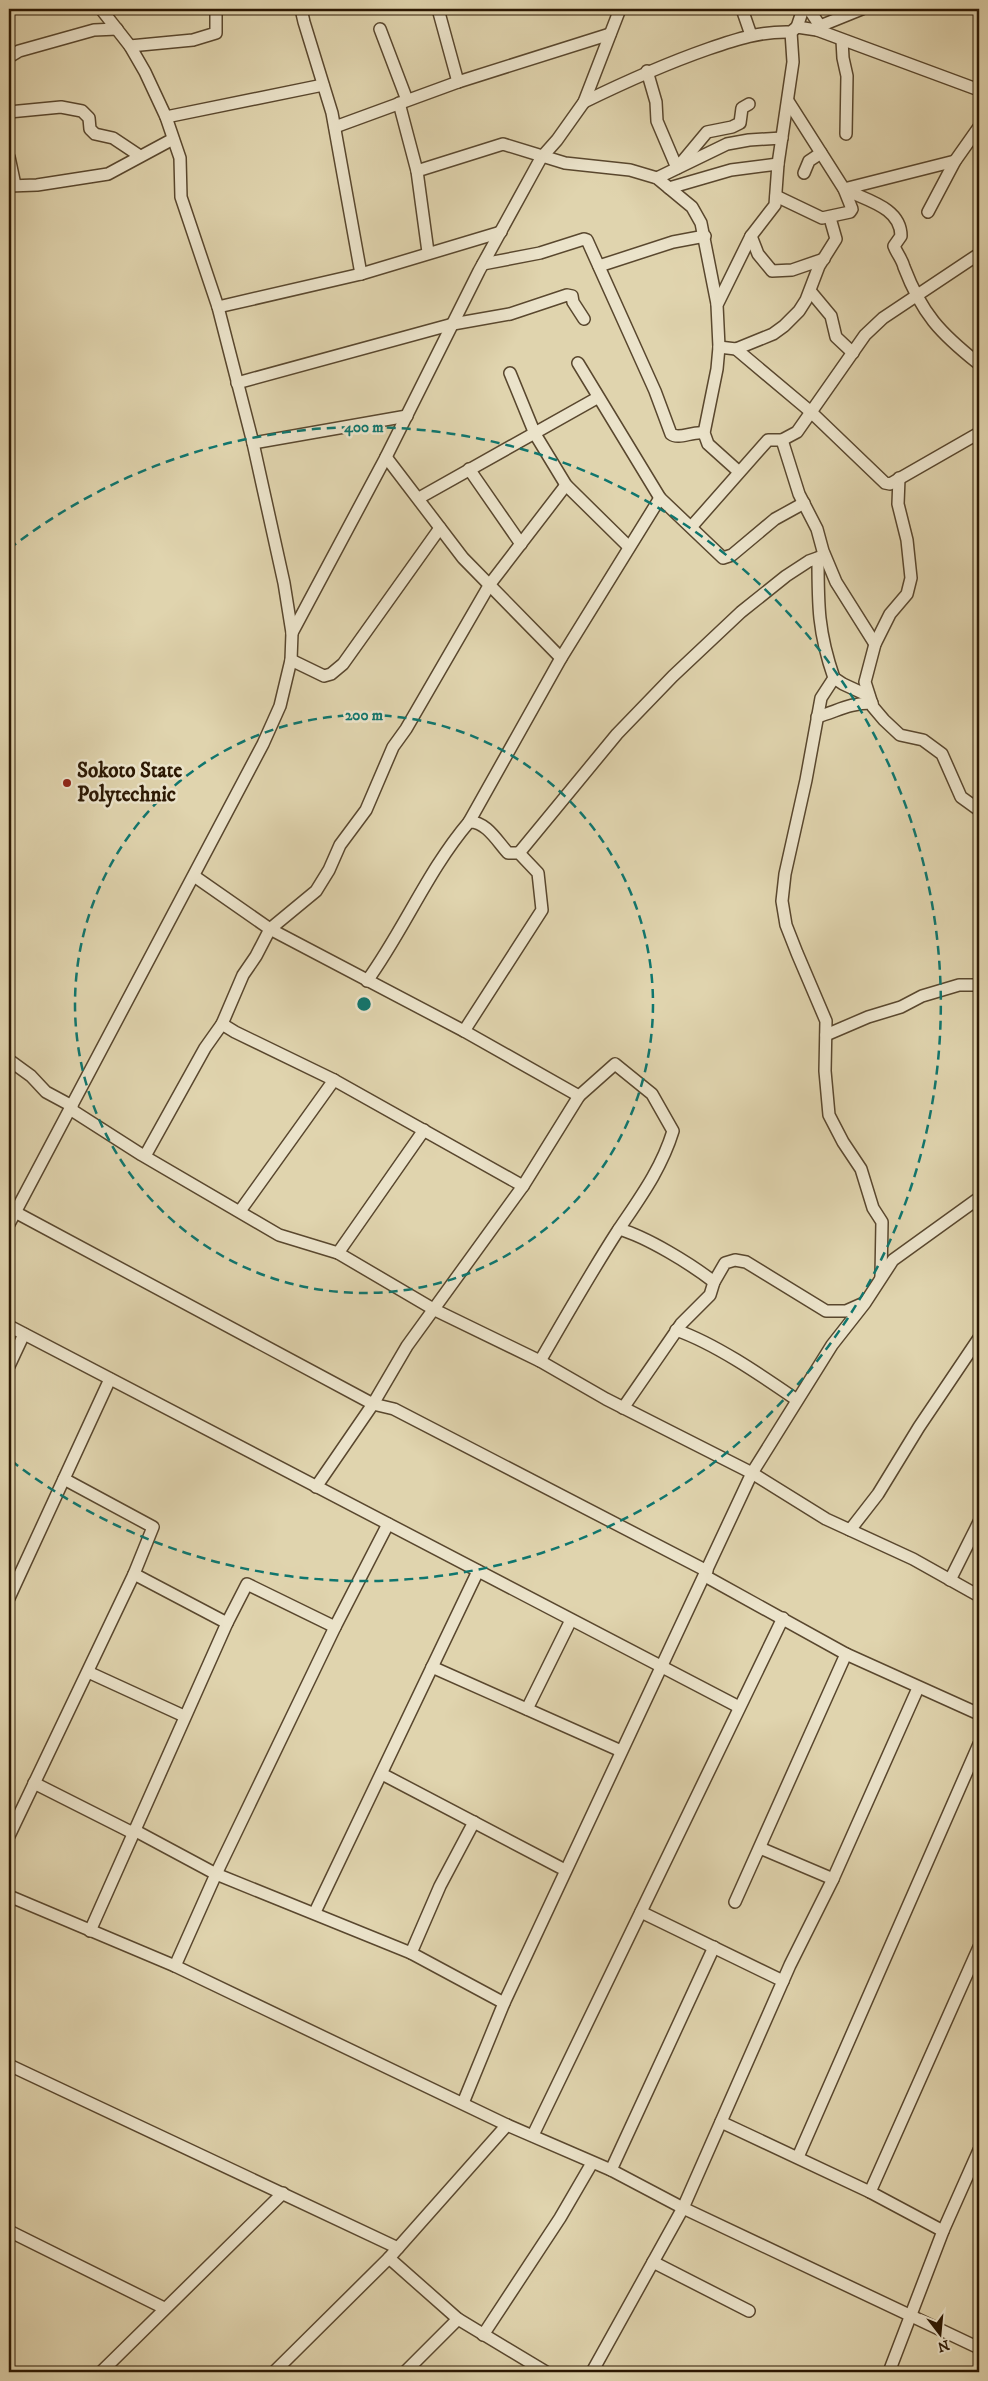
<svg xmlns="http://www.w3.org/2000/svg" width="988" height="2381" font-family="'IM FELL DW Pica',serif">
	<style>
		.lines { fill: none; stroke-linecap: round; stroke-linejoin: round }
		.minor-casing { stroke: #59472e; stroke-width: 14 }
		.minor { stroke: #ebe3ca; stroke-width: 11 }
		.ring { fill: none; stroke: #0f766e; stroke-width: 2.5; stroke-dasharray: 9 6 }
		.poi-dot { fill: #8f2418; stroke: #ebe3ca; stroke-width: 2 }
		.labels { text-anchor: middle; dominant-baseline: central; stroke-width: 5; stroke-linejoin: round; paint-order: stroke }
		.poi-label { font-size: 21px; font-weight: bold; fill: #2c1803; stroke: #ebe3ca; text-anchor: start }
		.centre { fill: #0f766e; stroke: #ebe3ca; stroke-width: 2.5 }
		.ring-label { font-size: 15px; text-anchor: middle; font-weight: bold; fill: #0f766e; stroke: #ebe3ca; stroke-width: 5; stroke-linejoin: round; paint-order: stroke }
	</style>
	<rect width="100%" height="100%" fill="#e0d4ae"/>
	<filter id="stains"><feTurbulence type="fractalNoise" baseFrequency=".004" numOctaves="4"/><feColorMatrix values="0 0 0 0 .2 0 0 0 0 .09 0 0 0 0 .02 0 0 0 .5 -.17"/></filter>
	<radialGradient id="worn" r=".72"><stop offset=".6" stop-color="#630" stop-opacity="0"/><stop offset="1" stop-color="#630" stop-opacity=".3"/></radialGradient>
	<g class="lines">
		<g class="minor-casing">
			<g id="minor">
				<polyline points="301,9 304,22 332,113 361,274"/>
				<polyline points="438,9 458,82"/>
				<polyline points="742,9 751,35"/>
				<polyline points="809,9 820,26"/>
				<polyline points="797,27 803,9"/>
				<polyline points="380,29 407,100"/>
				<polyline points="817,30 820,26 862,9"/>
				<polyline points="842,40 843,58 847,76 846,134"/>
				<polyline points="130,46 193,40 216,33 216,9"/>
				<polyline points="9,57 19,51 94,30 117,29"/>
				<polyline points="647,71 656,102 657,121 677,168 707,132 732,127 740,123 742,108 749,104"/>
				<path d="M 584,102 C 625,82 665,64 708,49 C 737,39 761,31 791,32 L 797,27 L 817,30 L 979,90"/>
				<polyline points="399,103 417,171 428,252"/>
				<polyline points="9,112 61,107 82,111 89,118 90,129 95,134 113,138 140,156"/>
				<polyline points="166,117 323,85"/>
				<polyline points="335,127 458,82 610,34"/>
				<polyline points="9,157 15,185"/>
				<path d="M 955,161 L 844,189 C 865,200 901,207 901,236 L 894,246 C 897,254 902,259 904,267 C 922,314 940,333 979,364"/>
				<polyline points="417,171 503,144 565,163 630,170 657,178 692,207 701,223 717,304"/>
				<polyline points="804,173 809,161 821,153"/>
				<polyline points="657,178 727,144 749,140 782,138"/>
				<polyline points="9,186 37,185 108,174 173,139"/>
				<polyline points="669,188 731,170 778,164"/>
				<polyline points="776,196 822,218 850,212 852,209 844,189 788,101"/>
				<polyline points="928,212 955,161 979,127"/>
				<polyline points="751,236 758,254 772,271 792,270 824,259"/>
				<path d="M 483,264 L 540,253 L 584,239 L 587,240 L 655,391 L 671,434 C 679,440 692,431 704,433"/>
				<polyline points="599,266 673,242 705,236"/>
				<polyline points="811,292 831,316 836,337 853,353"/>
				<polyline points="218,307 361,274 501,232"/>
				<polyline points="719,347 736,349 773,334 784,326 799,311 806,300 819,266 836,239 830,218"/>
				<polyline points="736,349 811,412 885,483 890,484 979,433"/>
				<polyline points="578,363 660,498 723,558 732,555 775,519 804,503"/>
				<polyline points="510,373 535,434 566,485 629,547"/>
				<polyline points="237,383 453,324 510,314 567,295 572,296 573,302 584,319"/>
				<polyline points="782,440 799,494 817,529 823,551 836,582 875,644"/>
				<polyline points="253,443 407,416"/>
				<polyline points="386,457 463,558 561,658"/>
				<polyline points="469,469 521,544"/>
				<polyline points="738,471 708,444 704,433 717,369 719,347 717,305 751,236 775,205 778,164 793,62 791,32"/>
				<polyline points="899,478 898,504 907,540 911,578 907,594 890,614 875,644 865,682 873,707 884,720 900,735 923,740 942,754 961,797 979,810"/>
				<polyline points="419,498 597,398"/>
				<polyline points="692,526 768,440 782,440 797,432 865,335 883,318 979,254"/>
				<path d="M 818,558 C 818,605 818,632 834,678 L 821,698 L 806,780 L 785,874 L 782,901 L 786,925 L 797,953 L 826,1021 L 825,1071 L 829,1115 L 843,1142 L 861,1169 L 873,1208 L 882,1222 L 881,1277"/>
				<polyline points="292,633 386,457 479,271 541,158 557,140 584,102 620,9"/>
				<polyline points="291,660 324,676 331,674 343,664 440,528"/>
				<polyline points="834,678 843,684 869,696"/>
				<path d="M 817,717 C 838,711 849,703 872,703"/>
				<polyline points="469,822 561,658 660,498"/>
				<polyline points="519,853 617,734 673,676 741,612 786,576 809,561 823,556"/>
				<path d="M 194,876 L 270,929 L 464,1031 L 579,1096 L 615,1064 L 652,1094 L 673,1131 C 661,1170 639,1199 617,1232 C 590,1274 565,1318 540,1361"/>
				<path d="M 367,981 C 404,930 428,870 469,822 C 486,821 497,841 508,853 L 519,853 L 538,873 L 542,910 L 464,1031"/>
				<polyline points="222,1024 235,1032 334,1080 523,1186"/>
				<polyline points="826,1035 868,1017 901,1007 922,996 959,985 979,985"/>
				<polyline points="9,1060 31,1076 46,1092 72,1106"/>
				<polyline points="70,1109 142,1155 279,1235 338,1253 435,1310 540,1361 606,1399 752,1473 826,1519 913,1559 979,1596"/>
				<polyline points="145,1156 205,1048 222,1024 243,975 256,956 270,929 316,891 329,870 340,845 366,810 393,747 406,729 490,584 566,485"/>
				<polyline points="240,1211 334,1080"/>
				<polyline points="15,1212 373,1404 394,1409 707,1571"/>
				<polyline points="9,1224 263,744 280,706 291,660 292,633 284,583 253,443 218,307 181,197 180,158 166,117 145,72 130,46 101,9"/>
				<path d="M 619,1229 C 647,1237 691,1264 714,1282"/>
				<polyline points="338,1253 424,1130"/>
				<polyline points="9,1326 739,1707"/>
				<path d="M 676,1330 C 716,1344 762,1376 797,1400"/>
				<polyline points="9,1366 24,1334"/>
				<polyline points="623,1408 681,1324 710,1295 714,1282 725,1263 735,1260 746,1262 826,1311 846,1311 864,1303"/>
				<polyline points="316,1487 373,1404 407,1346 523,1186 579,1096"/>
				<polyline points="850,1530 878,1494 919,1427 979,1338"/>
				<polyline points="134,1574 227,1623 247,1584 335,1627"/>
				<polyline points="705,1576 846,1654 979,1714"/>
				<polyline points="950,1580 979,1522"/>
				<polyline points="9,1598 110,1379"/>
				<polyline points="432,1667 621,1751"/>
				<polyline points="88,1672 184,1716"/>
				<polyline points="527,1709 571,1620"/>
				<polyline points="382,1774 565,1870"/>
				<polyline points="34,1783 133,1833"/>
				<polyline points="134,1830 216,1874 411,1953 504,2003"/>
				<polyline points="9,1836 134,1574 153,1527 64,1479"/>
				<polyline points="760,1848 833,1879"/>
				<polyline points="9,1896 175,1966 507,2125 611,2170 683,2208 979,2348"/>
				<polyline points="735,1902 846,1654"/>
				<polyline points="315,1912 478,1571"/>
				<polyline points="641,1912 783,1981"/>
				<polyline points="90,1931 227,1623"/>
				<polyline points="411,1953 440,1886 474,1822"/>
				<polyline points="175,1966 216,1874 335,1627 388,1524"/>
				<polyline points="9,2065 398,2248"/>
				<polyline points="463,2103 504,2003 752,1473 832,1345 865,1303 893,1260 979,1198"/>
				<polyline points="721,2122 870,2192 943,2231"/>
				<polyline points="533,2135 783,1618"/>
				<polyline points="798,2157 979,1744"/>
				<polyline points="611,2170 714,1947"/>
				<polyline points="870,2192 979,1947"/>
				<polyline points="9,2231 164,2308"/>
				<polyline points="389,2258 458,2319 546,2372"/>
				<polyline points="653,2262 749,2311"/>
				<polyline points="483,2335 560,2218 592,2163"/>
				<polyline points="101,2372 283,2193"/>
				<polyline points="274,2372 389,2258 507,2125"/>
				<polyline points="405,2372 458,2319"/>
				<polyline points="592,2372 683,2208 790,1965 833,1879 918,1688"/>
				<polyline points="889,2372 943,2231 979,2150"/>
			</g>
		</g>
		<use href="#minor" class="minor"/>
	</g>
	<g class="ring">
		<circle cx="364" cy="1004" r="289"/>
		<path d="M9 549A577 577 0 1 1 9 1459"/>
	</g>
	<circle class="poi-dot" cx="67" cy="783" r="5"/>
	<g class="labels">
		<g class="poi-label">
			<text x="77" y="771">Sokoto State<tspan x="77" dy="24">Polytechnic</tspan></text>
		</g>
	</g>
	<circle cx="364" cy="1004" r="8" class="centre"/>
	<g class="ring-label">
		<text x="364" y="432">400 m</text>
		<text x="364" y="720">200 m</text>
	</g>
	<rect width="988" height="2381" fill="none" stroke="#e0d4ae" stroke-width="30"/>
	<rect x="10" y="10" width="968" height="2361" fill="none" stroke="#2c1803" stroke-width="2.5"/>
	<rect x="15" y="15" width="958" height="2351" fill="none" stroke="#2c1803"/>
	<g transform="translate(940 2334) rotate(164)" stroke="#ebe3ca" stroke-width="4" paint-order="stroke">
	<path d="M0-4L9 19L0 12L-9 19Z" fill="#2c1803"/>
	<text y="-8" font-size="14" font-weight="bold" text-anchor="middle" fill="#2c1803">N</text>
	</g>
	<rect width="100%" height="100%" filter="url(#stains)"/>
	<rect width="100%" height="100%" fill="url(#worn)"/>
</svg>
